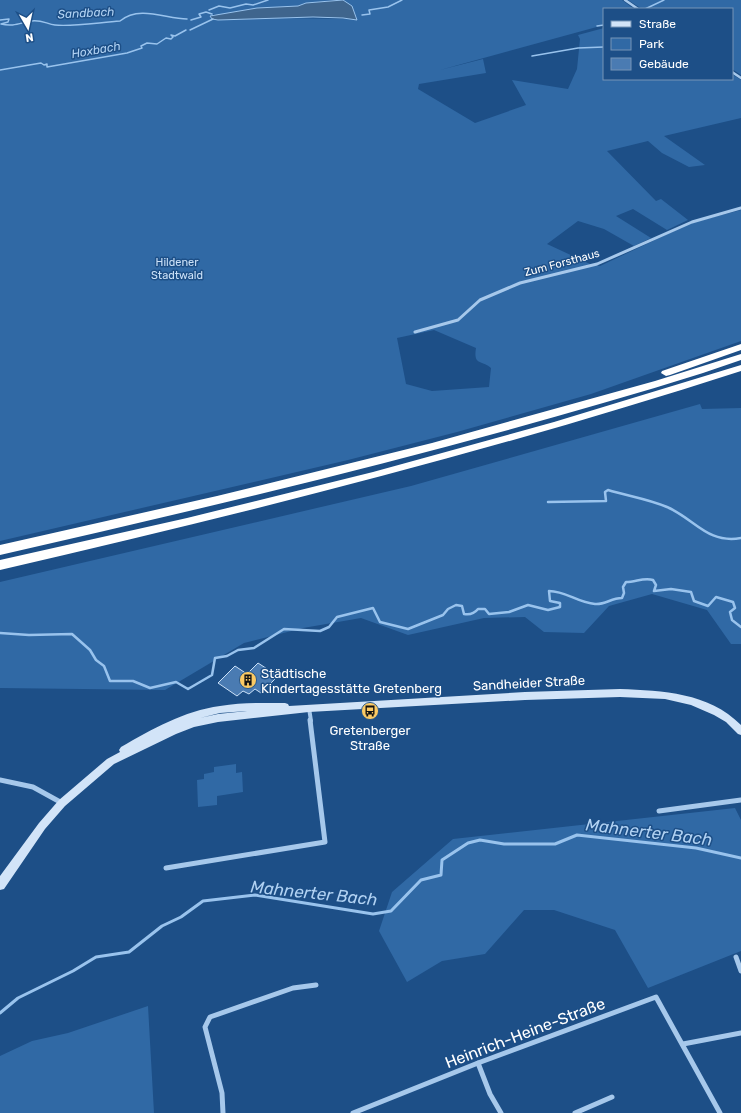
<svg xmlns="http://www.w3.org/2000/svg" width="741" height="1113" font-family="Rubik,sans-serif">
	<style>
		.green { fill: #3069a5; fill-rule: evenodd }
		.water { fill: #3f658d; stroke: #99c3ed }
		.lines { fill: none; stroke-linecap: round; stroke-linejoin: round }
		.stream-far2 { stroke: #99c3ed; stroke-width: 1.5 }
		.stream-far1 { stroke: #99c3ed; stroke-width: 2.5 }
		.stream { stroke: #99c3ed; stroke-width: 3 }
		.building { fill: #4a7bb2; stroke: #cbe1f8 }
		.street-far3 { stroke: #a6c8eb; stroke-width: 2.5 }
		.street-far2 { stroke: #a6c8eb; stroke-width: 3 }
		.street-far1 { stroke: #a6c8eb; stroke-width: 4 }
		.street { stroke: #a6c8eb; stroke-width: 5 }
		.secondary { fill: #d2e4f8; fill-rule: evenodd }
		.highway { fill: #fff; fill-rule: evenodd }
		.labels { text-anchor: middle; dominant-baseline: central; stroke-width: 3; stroke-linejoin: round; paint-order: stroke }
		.far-park-label { font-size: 11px; fill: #cbe1f8; stroke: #1d4f87 }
		.far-street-label { font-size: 11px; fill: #fff; stroke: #1d4f87 }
		.far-water-label { font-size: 12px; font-style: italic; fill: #b1d2f3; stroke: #1d4f87 }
		.poi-label { font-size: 13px; fill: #fff; stroke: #1d4f87; text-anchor: start }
		.street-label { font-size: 13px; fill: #fff; stroke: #1d4f87 }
		.near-street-label { font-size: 16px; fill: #fff; stroke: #1d4f87 }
		.near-water-label { font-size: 17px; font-style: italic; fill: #b1d2f3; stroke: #1d4f87 }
	</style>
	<rect width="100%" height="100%" fill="#1d4f87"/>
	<g class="green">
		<path d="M 0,0 L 335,0 L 306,3 L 298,6 L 257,8 L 219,15 L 213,14 L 213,20 L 221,20 L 278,18 L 357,19 L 352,6 L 343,0 L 622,0 L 634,9 L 604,9 L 604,25 L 440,70 L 483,59 L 486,73 L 419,84 L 418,89 L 475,123 L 526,105 L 512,80 L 568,89 L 577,69 L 580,39 L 578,35 L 604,28 L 604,79 L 732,79 L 732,74 L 741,80 L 741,118 L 664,136 L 705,165 L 689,167 L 662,153 L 648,141 L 607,151 L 656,201 L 661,199 L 688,220 L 667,230 L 633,209 L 616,216 L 651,238 L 634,246 L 604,229 L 578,221 L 547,244 L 590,264 L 600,266 L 691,223 L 741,210 L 741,341 L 591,394 L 457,432 L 348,460 L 0,541 ZM 434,330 L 476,348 C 473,366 482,360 491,368 L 489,387 L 432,391 L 406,384 L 397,338 Z"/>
		<polygon points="628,0 741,0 741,75 732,69 732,9 642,9"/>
		<polygon points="700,404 702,409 741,408 741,644 731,644 707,610 652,594 609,606 584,633 544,632 525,617 484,618 408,635 361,618 303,628 244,643 165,690 0,688 0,582 411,486"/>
		<polygon points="236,764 236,773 242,772 243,792 217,796 217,805 198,807 197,780 204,779 204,774 214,772 214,767"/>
		<polygon points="735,808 741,820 741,951 648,988 615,930 554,910 524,910 485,954 442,961 407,982 379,931 392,892 453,839"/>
		<polygon points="148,1006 154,1113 0,1113 0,1056 32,1041 68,1033"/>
	</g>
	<polygon class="water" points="343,0 352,6 357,20 343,18 313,17 218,20 212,19 210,16 257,8 298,6 306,3"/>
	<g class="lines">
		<g class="stream-far2">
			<polyline points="645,9 664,0"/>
			<polyline points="209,10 219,6 230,8 246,4 253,5 268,0"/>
			<polyline points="362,15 370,14 369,10 388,7 402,0"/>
			<path d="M 0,20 L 9,19 L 8,22 L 1,24 C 13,27 20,23 31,21 C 40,19 47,24 55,25 C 72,27 102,22 120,21 C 140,5 166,19 187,19"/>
			<polyline points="191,20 201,17 199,14 206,12 212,14"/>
			<polyline points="597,26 604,25"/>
			<polyline points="190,30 213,19"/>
			<polyline points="532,56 578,48 604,47"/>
			<polyline points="0,70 41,63 44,65 47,64 47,67 127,53 142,48 141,46 147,43 157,44 166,38 171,39 173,37 171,35 175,36 186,30"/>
		</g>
		<g class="stream-far1">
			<path d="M 548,502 L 606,501 L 605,492 L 608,490 C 628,496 648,499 667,507 C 695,519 707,544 741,538"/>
			<path d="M 0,633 L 29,635 L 72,634 L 90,650 L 96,660 L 104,666 L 110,681 L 133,681 L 150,688 L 176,682 L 188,689 L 212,675 L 215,658 L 227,656 L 238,650 L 254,648 L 284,629 L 320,631 L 329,627 L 337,617 L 373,608 L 380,622 L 408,629 L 443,615 L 448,609 L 456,605 L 462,606 L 464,614 C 470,615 474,614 478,609 L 485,609 L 489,614 L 509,612 L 528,605 L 548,610 L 560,607 L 560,603 L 550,601 L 549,591 C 566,591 578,603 595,604 C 605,605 611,598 622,598 L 624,593 L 623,587 L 626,582 C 636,582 644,577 653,580 L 656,585 L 654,591 L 671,589 L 691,592 L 694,601 L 708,606 L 716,597 L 733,602 L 735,608 L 730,612 L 732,620 L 741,627"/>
		</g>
		<polyline class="stream" points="0,1013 18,998 73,971 96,957 129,952 162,926 181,917 203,901 255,895 373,914 391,911 421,880 441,875 442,860 468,843 480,840 504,844 555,844 577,835 696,848 741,858"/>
	</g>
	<polygon class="building" points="258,663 278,676 261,693 255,689 249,694 243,691 237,696 218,683 235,666 247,674"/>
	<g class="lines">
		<g class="street-far3">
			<polyline points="625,0 638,9"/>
			<polyline points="732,72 741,78"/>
		</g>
		<polyline class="street-far2" points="415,332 458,320 480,300 520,283 597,264 692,222 741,208"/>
		<polyline class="street-far1" points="309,708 311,721"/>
		<g class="street">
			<polyline points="0,780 33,787 62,803"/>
			<polyline points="659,811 741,800"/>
			<polyline points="166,868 325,842 310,720"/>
			<polyline points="736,957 741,971"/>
			<polyline points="683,1044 741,1033"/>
			<polyline points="478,1063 490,1094 501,1113"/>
			<polyline points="223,1113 222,1093 205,1027 210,1017 293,988 316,985"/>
			<polyline points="353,1113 478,1063 656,997 720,1113"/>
			<polyline points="575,1113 612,1097"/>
		</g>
		<path class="secondary" d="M 620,689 C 663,691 708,692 741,725 L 741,735 L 738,734 L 726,722 L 714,715 L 691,705 L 665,699 L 620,697 L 525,700 L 309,712 L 218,722 L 194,727 L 176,734 L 114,764 L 65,806 L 45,829 L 4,889 L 0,890 L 0,876 L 39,823 L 59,800 L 107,759 L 120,752 L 119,750 L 121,747 C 152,729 184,711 220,706 C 242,702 263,703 285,703 L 288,704 L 289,706 L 525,692 ZM 247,711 L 218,714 L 200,718 L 220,713 Z"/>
		<g class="highway">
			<polygon points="741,344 741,350 670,375 666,376 661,373 662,371"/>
			<path d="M 741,354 L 741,360 L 703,373 C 472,445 236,501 0,555 L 0,545 L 217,496 L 432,443 L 655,381 Z"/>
			<path d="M 741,365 L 741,371 C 497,450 250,512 0,570 L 0,560 L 187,518 L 373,472 L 554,422 Z"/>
		</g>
	</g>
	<defs>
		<g id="building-disc" transform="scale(0.9)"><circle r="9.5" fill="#fbca64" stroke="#1d4f87"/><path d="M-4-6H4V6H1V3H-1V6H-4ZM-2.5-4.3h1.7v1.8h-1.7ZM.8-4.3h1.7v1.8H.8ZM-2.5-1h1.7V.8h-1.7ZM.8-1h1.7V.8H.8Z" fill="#111"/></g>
		<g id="bus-disc" transform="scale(0.9)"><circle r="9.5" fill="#fbca64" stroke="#1d4f87"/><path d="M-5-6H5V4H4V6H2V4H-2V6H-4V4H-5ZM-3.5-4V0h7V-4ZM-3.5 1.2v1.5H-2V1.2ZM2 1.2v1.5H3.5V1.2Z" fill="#111"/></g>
	</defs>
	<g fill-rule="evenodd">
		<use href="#building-disc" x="248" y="680"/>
		<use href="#bus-disc" x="370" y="711"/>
	</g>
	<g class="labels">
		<g class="far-park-label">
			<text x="177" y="262">Hildener<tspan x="177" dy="13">Stadtwald</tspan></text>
		</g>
		<g class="far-street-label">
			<text transform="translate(562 263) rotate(-15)">Zum Forsthaus</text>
		</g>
		<g class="far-water-label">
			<text transform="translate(86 13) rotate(-3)">Sandbach</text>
			<text transform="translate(96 50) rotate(-10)">Hoxbach</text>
		</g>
		<g class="poi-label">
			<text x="261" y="673">Städtische<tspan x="261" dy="15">Kindertagesstätte Gretenberg</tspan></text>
			<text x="370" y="730" text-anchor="middle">Gretenberger<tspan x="370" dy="15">Straße</tspan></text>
		</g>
		<g class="street-label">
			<text transform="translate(529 683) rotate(-3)">Sandheider Straße</text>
		</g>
		<g class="near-street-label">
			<text transform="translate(525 1033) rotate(-21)">Heinrich-Heine-Straße</text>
		</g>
		<g class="near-water-label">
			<text transform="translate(649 832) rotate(7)">Mahnerter Bach</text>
			<text transform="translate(314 893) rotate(6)">Mahnerter Bach</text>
		</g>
	</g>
	<rect x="603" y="8" width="130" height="72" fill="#1d4f87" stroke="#7795b7"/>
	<rect x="611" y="21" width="20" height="6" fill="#d2e4f8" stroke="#7795b7"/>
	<text x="639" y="28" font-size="12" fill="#ffffff">Straße</text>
	<rect x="611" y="38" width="20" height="12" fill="#3069a5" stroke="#7795b7"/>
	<text x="639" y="48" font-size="12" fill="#ffffff">Park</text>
	<rect x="611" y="58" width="20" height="12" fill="#4a7bb2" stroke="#7795b7"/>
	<text x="639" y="68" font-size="12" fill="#ffffff">Gebäude</text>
	<g transform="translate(28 28) rotate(171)" stroke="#1d4f87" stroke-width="3" paint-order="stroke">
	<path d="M0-3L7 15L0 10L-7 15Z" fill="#ffffff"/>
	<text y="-6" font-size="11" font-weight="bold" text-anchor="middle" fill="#ffffff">N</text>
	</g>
</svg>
